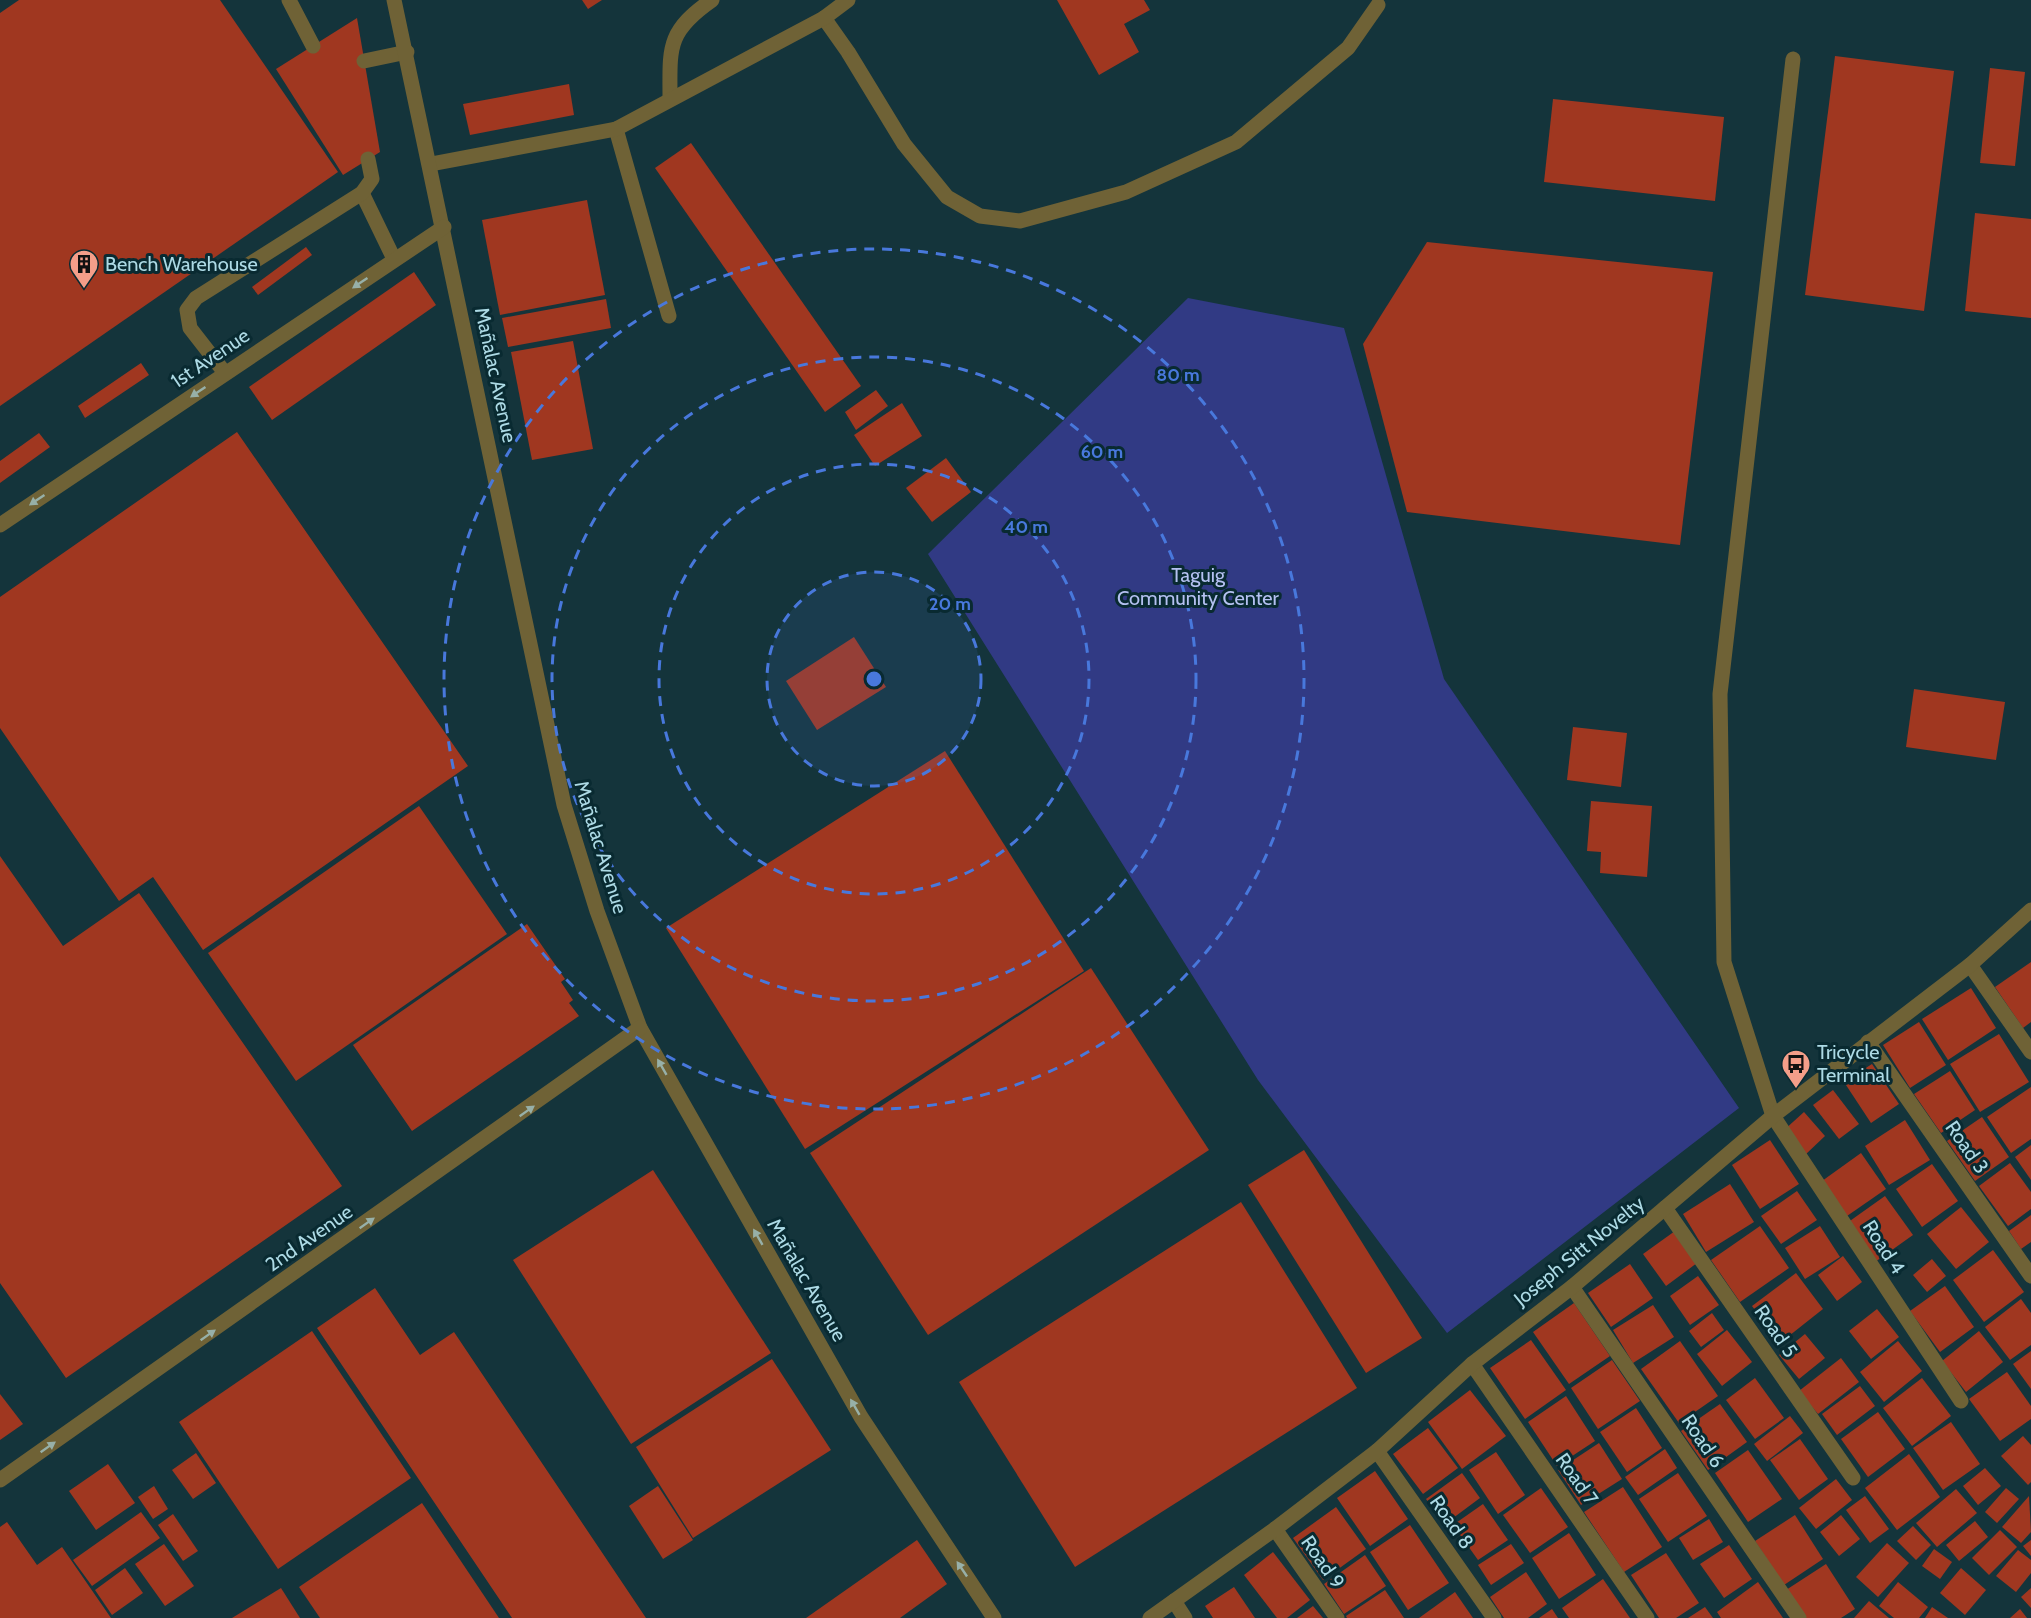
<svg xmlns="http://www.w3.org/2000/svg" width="2031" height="1618" font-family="Cabin,sans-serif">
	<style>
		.green { fill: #313a84 }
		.building { fill: #a03720 }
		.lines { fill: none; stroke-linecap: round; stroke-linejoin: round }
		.lane { stroke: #6f6236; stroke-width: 15 }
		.street { stroke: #6f6236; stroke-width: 15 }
		.oneway { fill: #97b0a8 }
		.ring { fill: none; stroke: #4878dc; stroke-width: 3; stroke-dasharray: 10 8 }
		.labels { text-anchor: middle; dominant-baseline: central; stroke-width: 6; stroke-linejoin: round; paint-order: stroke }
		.poi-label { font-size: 20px; fill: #addae5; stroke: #092a31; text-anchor: start }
		.street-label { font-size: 20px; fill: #addae5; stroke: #092a31 }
		.park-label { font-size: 20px; fill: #b5c1f2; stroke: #092a31 }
		.centre { fill: #4878dc; stroke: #092a31; stroke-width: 3 }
		.ring-label { font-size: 18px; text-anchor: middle; font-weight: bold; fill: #4878dc; stroke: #092a31; stroke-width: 6; stroke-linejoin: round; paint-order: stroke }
	</style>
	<rect width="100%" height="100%" fill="#14343b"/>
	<polygon class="green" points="1188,298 1344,328 1444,679 1739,1108 1447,1333 1258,1080 928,554"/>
	<g class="building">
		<polygon points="19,0 220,0 338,172 0,406 0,13"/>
		<polygon points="582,0 602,0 588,9"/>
		<polygon points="1057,0 1144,0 1150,10 1124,24 1139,52 1099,75"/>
		<polygon points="357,18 380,152 343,175 276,69"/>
		<polygon points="1835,56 1954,71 1924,311 1805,295"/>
		<polygon points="1990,68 2025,72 2015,166 1980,163"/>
		<polygon points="569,84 574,115 470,135 463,104"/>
		<polygon points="1553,99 1724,117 1715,201 1544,182"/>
		<polygon points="691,143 861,386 825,412 655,168"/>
		<polygon points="587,200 605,295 500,315 482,220"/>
		<polygon points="1975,213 2031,219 2031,318 1965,311"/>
		<polygon points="1427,242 1713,272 1680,545 1407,512 1363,344"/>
		<polygon points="306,247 312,255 258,295 252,287"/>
		<polygon points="414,272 436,305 272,420 249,387"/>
		<polygon points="606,299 611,328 508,347 502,318"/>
		<polygon points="573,341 593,449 532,460 511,352"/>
		<polygon points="141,363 149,375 85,418 78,406"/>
		<polygon points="876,390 888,406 856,430 845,412"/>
		<polygon points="902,403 922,436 875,466 854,435"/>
		<polygon points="237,432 468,766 203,950 153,877 119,901 0,728 0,597"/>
		<polygon points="39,433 50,447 0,483 0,461"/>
		<polygon points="946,458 971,492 932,522 906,488"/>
		<polygon points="854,637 886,687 817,730 786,681"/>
		<polygon points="1914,689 2005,702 1996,760 1906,747"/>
		<polygon points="1573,727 1627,733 1621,787 1567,780"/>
		<polygon points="945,751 1084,971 805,1149 666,928"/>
		<polygon points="1591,801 1652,806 1647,877 1600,873 1601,852 1587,851"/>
		<polygon points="419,806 507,934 296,1081 208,953"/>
		<polygon points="0,856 63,946 139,893 342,1186 66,1378 0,1283"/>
		<polygon points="527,924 565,979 561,982 573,1000 569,1003 579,1016 412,1131 353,1045"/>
		<polygon points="2031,962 2031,1022 2023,1028 1995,987"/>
		<polygon points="1091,968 1209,1150 928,1335 810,1153"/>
		<polygon points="1971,988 1996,1028 1948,1060 1922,1019"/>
		<polygon points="1919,1022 1946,1065 1910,1088 1883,1045"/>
		<polygon points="1999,1034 2029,1082 1980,1112 1950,1064"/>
		<polygon points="1872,1064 1899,1104 1871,1123 1844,1082"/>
		<polygon points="1950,1071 1975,1110 1941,1133 1914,1094"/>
		<polygon points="2031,1087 2031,1139 2011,1153 1987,1117"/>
		<polygon points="1833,1090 1859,1124 1839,1139 1813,1105"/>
		<polygon points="1804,1112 1825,1136 1805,1155 1783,1131"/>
		<polygon points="1982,1117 2009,1157 1975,1181 1947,1141"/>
		<polygon points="1905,1120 1930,1160 1889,1185 1865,1146"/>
		<polygon points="1770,1140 1799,1184 1760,1209 1732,1165"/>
		<polygon points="2031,1145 2031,1180 2015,1157"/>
		<polygon points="1304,1150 1422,1338 1366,1373 1248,1185"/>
		<polygon points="1861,1153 1886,1189 1847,1216 1822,1181"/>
		<polygon points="2010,1163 2031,1192 2031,1209 2008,1226 1979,1186"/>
		<polygon points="1932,1164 1958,1201 1922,1227 1896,1189"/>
		<polygon points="653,1170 771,1353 631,1444 513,1260"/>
		<polygon points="1730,1184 1754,1222 1706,1252 1683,1214"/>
		<polygon points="1797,1191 1817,1220 1781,1244 1761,1216"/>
		<polygon points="1885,1196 1913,1235 1875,1262 1847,1223"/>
		<polygon points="1241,1202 1357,1388 1075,1567 959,1382"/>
		<polygon points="1961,1207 1989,1242 1956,1269 1927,1234"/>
		<polygon points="2031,1215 2031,1242 2021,1249 2009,1231"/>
		<polygon points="1760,1226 1789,1268 1740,1302 1711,1260"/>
		<polygon points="1820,1226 1840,1257 1805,1279 1785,1248"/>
		<polygon points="1675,1231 1697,1263 1666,1286 1643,1254"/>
		<polygon points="1993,1250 2024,1292 1984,1322 1953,1280"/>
		<polygon points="1843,1256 1862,1282 1837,1301 1818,1275"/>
		<polygon points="1932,1259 1946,1276 1927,1292 1913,1275"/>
		<polygon points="1630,1264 1653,1298 1611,1327 1588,1293"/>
		<polygon points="1796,1273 1823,1309 1780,1343 1752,1306"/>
		<polygon points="1698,1276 1719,1305 1690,1325 1670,1296"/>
		<polygon points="1945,1286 1974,1327 1940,1352 1910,1311"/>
		<polygon points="375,1288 420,1355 454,1332 646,1618 512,1618 317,1328"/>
		<polygon points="2021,1299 2031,1313 2031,1345 2010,1360 1985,1327"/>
		<polygon points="1574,1303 1610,1356 1569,1384 1533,1332"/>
		<polygon points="1653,1305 1674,1337 1633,1363 1613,1330"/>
		<polygon points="1877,1309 1899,1337 1871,1359 1849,1331"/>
		<polygon points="1712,1313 1724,1330 1701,1347 1689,1331"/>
		<polygon points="1727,1330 1752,1362 1722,1386 1697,1354"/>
		<polygon points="312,1331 411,1478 278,1569 179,1422"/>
		<polygon points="1979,1331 2003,1362 1966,1392 1942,1361"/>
		<polygon points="1805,1334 1825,1358 1799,1379 1779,1355"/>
		<polygon points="1531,1340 1566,1390 1525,1419 1490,1368"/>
		<polygon points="1680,1341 1718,1396 1679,1423 1641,1369"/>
		<polygon points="1898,1341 1922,1371 1884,1402 1860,1372"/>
		<polygon points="2031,1351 2031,1389 2013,1364"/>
		<polygon points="1841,1358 1859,1382 1818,1414 1799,1391"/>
		<polygon points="772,1359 831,1450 693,1538 636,1447"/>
		<polygon points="1612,1360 1640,1401 1598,1429 1571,1388"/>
		<polygon points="2007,1372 2031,1406 2031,1419 2000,1441 1969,1399"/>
		<polygon points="1755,1378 1784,1418 1755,1439 1726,1400"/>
		<polygon points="1922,1378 1951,1416 1912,1446 1883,1408"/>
		<polygon points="1860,1386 1875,1406 1837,1435 1822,1414"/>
		<polygon points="1470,1390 1506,1436 1462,1469 1428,1422"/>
		<polygon points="0,1394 23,1424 0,1440"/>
		<polygon points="1566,1396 1595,1441 1557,1466 1528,1422"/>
		<polygon points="1720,1404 1747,1442 1708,1470 1681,1431"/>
		<polygon points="1636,1408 1662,1448 1627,1472 1600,1432"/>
		<polygon points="1878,1412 1905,1449 1868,1477 1841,1439"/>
		<polygon points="1790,1416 1803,1433 1767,1461 1754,1444"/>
		<polygon points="1951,1422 1980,1464 1943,1490 1913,1448"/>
		<polygon points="1428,1428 1458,1468 1423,1494 1393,1454"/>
		<polygon points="2023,1436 2031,1445 2031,1482 2028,1485 2001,1456"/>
		<polygon points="1800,1439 1828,1479 1799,1500 1770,1460"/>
		<polygon points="1599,1443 1622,1479 1581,1505 1558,1470"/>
		<polygon points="1665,1449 1677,1468 1638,1495 1625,1477"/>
		<polygon points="1748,1450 1782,1499 1748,1522 1715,1473"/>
		<polygon points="1496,1452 1525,1495 1498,1514 1469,1470"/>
		<polygon points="196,1453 216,1483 193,1499 172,1470"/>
		<polygon points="1909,1454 1940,1497 1897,1530 1865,1488"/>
		<polygon points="108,1464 135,1503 96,1530 69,1491"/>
		<polygon points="1985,1468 2001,1486 1978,1505 1963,1486"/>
		<polygon points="1375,1471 1408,1519 1370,1546 1337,1498"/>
		<polygon points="1462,1473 1480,1498 1445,1524 1426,1499"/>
		<polygon points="1678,1473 1707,1516 1668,1542 1639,1499"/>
		<polygon points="1836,1479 1852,1500 1816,1529 1799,1508"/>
		<polygon points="154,1486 168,1509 153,1519 138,1497"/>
		<polygon points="658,1486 693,1540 663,1559 629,1506"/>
		<polygon points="1623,1487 1662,1547 1624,1572 1584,1512"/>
		<polygon points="1541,1488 1568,1527 1530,1553 1503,1515"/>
		<polygon points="2006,1488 2019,1499 1997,1523 1985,1512"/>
		<polygon points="1956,1489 1977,1513 1937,1547 1916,1523"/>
		<polygon points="1865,1496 1889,1529 1870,1543 1846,1510"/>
		<polygon points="2029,1496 2031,1532 2021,1543 2002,1527"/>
		<polygon points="422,1503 499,1618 320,1618 299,1587"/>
		<polygon points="1483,1504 1508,1540 1478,1560 1453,1525"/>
		<polygon points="1336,1507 1366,1549 1323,1580 1293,1538"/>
		<polygon points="141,1512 160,1538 92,1586 73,1560"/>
		<polygon points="173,1514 198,1551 183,1561 158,1525"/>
		<polygon points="1795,1515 1823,1559 1784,1585 1755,1541"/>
		<polygon points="1841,1515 1860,1539 1839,1556 1820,1532"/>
		<polygon points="1709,1519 1723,1542 1693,1560 1679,1538"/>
		<polygon points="1975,1521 1988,1537 1959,1561 1946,1545"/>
		<polygon points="7,1522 37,1565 62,1547 111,1618 0,1618 0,1527"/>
		<polygon points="1410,1525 1449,1583 1408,1610 1370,1552"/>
		<polygon points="1913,1526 1931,1545 1916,1560 1897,1541"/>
		<polygon points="2000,1530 2017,1547 1989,1575 1972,1558"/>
		<polygon points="1569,1533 1596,1575 1559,1599 1532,1558"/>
		<polygon points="917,1540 947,1584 900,1618 806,1618"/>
		<polygon points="2031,1540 2031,1556 2023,1546"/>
		<polygon points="1887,1543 1909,1563 1878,1597 1856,1577"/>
		<polygon points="164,1544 194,1586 165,1606 135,1564"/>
		<polygon points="1511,1544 1524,1563 1491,1585 1478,1565"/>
		<polygon points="1729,1545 1752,1579 1724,1598 1700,1564"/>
		<polygon points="1934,1549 1952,1562 1940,1579 1922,1566"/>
		<polygon points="2018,1550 2031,1560 2031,1573 2016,1592 1996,1576"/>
		<polygon points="1273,1552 1310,1600 1287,1618 1277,1618 1244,1575"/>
		<polygon points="1666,1553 1699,1603 1676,1618 1659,1618 1631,1575"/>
		<polygon points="1365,1555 1386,1586 1344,1614 1324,1584"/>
		<polygon points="1826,1564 1855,1609 1841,1618 1804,1618 1786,1590"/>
		<polygon points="125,1568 143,1593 112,1615 95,1590"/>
		<polygon points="1961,1568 1986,1590 1965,1615 1940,1593"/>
		<polygon points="1526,1572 1547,1604 1528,1618 1504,1618 1490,1597"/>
		<polygon points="1603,1579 1630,1618 1569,1618 1562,1608"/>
		<polygon points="1758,1582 1783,1618 1721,1618 1717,1612"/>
		<polygon points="1898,1582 1928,1607 1919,1618 1894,1618 1879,1606"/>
		<polygon points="1234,1587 1255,1618 1213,1618 1205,1606"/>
		<polygon points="281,1588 300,1618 232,1618"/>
		<polygon points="2031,1588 2031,1608 2021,1597"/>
		<polygon points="1385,1590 1404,1618 1347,1618 1346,1616"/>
		<polygon points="1455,1592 1473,1618 1419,1618"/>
		<polygon points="1869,1601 1889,1618 1854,1618"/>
		<polygon points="1313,1606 1323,1618 1297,1618"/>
		<polygon points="1705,1607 1713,1618 1688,1618"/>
		<polygon points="1932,1607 1948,1618 1925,1618"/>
		<polygon points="1552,1609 1558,1618 1539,1618"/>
		<polygon points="2020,1609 2027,1618 2010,1618"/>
	</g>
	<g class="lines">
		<g class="lane">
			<polyline points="289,0 313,46"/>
			<polyline points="824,18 848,52 904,144 947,197 980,216 1020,221 1126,192 1236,142 1348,48 1378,5"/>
			<polyline points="364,61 407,52"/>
			<path d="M 670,99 C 670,48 666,32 712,0"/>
			<polyline points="616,129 669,316"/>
			<polyline points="431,164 616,129 824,18 848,0"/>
			<polyline points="362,193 394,259"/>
			<polyline points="225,373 190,328 187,310 196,298 362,193 372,179 368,159"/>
			<polyline points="1773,1116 1724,962 1720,694 1793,59"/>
		</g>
		<g class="street">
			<polyline points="394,0 564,805 597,911 640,1028 861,1417 994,1618"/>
			<polyline points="0,525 444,227"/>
			<polyline points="1970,965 2031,1052"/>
			<polyline points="1868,1042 2031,1276"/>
			<polyline points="1773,1116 1961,1401"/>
			<polyline points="1665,1208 1853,1478"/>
			<polyline points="1572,1287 1799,1618"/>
			<polyline points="1472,1364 1647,1618"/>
			<polyline points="1377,1451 1494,1618"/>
			<polyline points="0,1480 640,1028"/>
			<polyline points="1275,1529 1337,1618"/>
			<polyline points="1174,1601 1185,1618"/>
			<polyline points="1150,1618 1275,1529 1377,1451 1472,1364 1572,1287 1773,1116 1970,965 2031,910"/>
		</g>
	</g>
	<defs><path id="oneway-solid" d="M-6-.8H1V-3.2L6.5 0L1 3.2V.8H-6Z" transform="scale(1.5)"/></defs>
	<g class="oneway">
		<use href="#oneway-solid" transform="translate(360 283) rotate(146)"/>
		<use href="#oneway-solid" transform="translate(198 392) rotate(146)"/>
		<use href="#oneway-solid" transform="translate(37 500) rotate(146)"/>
		<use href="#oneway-solid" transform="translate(662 1067) rotate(-120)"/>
		<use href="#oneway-solid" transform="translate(527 1111) rotate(-35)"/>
		<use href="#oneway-solid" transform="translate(367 1223) rotate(-35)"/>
		<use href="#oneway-solid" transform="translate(758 1237) rotate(-120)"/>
		<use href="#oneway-solid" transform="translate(208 1335) rotate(-35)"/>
		<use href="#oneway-solid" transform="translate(855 1407) rotate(-120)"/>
		<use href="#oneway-solid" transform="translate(48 1447) rotate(-35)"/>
		<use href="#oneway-solid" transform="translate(962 1569) rotate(-124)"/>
	</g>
	<circle cx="874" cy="679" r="107" fill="#4878dc" fill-opacity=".12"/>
	<g class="ring">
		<circle cx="874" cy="679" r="107"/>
		<circle cx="874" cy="679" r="215"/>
		<circle cx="874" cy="679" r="322"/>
		<circle cx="874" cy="679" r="430"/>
	</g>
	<defs>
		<g id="building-pin" transform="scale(1.5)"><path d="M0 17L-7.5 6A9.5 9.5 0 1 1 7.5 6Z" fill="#f49e89" stroke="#092a31"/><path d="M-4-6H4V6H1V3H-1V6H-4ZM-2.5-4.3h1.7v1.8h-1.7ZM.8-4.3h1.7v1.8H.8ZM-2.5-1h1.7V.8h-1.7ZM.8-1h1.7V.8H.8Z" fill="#111"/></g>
		<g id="bus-pin" transform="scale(1.5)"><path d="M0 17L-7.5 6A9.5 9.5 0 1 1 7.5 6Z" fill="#f49e89" stroke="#092a31"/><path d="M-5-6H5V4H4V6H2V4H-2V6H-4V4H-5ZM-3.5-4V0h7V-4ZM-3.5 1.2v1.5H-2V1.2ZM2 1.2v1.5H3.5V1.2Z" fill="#111"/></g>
	</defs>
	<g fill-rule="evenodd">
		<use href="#building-pin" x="84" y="264"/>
		<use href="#bus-pin" x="1796" y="1064"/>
	</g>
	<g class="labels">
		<g class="poi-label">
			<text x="105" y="264">Bench Warehouse</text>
			<text x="1817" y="1052">Tricycle<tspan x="1817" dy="23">Terminal</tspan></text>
		</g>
		<g class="street-label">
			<text transform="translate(210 358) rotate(-34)">1st Avenue</text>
			<text transform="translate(496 375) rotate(78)">Mañalac Avenue</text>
			<text transform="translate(601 847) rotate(73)">Mañalac Avenue</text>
			<text transform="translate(1967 1147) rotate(55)">Road 3</text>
			<text transform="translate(309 1238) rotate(-35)">2nd Avenue</text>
			<text transform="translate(1884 1247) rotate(57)">Road 4</text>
			<text transform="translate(1579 1251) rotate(-39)">Joseph Sitt Novelty</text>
			<text transform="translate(807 1280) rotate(60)">Mañalac Avenue</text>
			<text transform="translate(1776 1331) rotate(55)">Road 5</text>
			<text transform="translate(1703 1441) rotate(56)">Road 6</text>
			<text transform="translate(1577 1479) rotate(55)">Road 7</text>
			<text transform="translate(1452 1522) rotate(55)">Road 8</text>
			<text transform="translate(1323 1562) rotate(55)">Road 9</text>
		</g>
		<g class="park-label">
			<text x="1198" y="575">Taguig<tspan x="1198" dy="23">Community Center</tspan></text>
		</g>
	</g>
	<circle cx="874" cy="679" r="9" class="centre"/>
	<g class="ring-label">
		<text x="1178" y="381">80 m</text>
		<text x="1102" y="458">60 m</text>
		<text x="1026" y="533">40 m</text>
		<text x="950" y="610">20 m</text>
	</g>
</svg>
